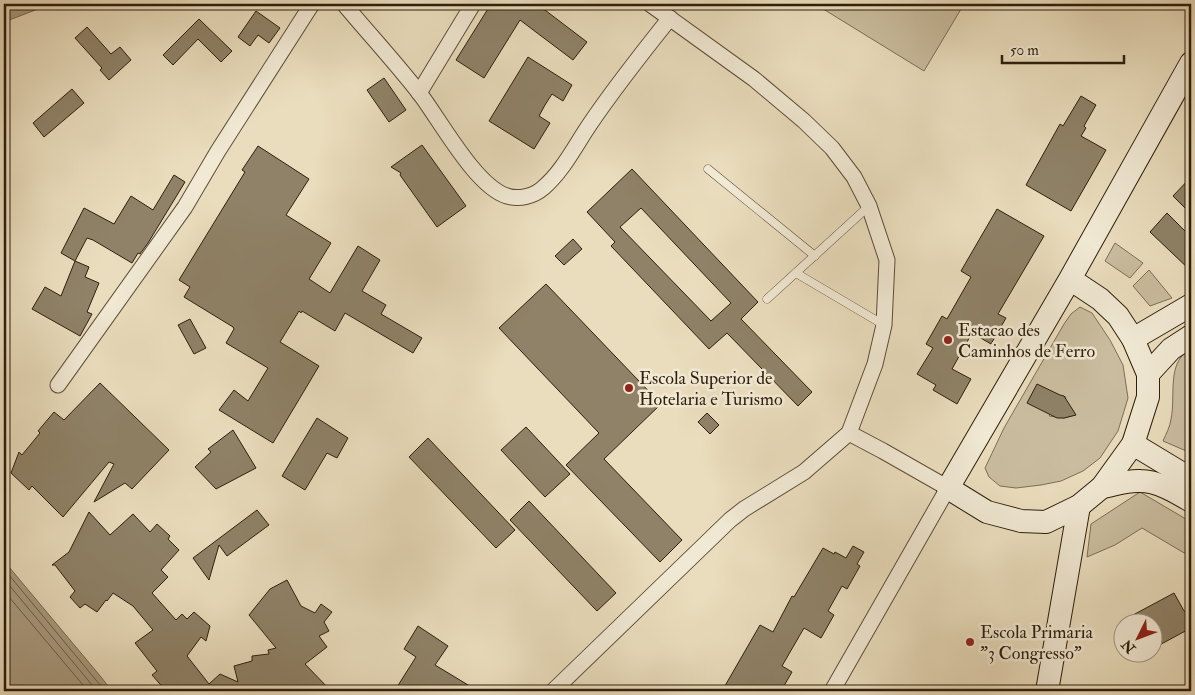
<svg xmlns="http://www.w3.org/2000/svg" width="1195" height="695" font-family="'IM FELL Double Pica',serif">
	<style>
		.green { fill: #cabd9f; stroke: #7c6e56; fill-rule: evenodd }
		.water { fill: #aa9c81; stroke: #786a52 }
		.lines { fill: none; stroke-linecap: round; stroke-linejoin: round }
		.shore { stroke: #6c5e46; stroke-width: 1 }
		.building { fill: #8f8268; stroke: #2d1f0c; fill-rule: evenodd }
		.lane-casing { stroke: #5c4e38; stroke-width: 9 }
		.street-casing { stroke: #5c4e38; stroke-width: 17 }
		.secondary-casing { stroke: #2d1f0c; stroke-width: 24 }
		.lane { stroke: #f1e9d4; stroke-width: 8 }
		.street { stroke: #f1e9d4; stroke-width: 15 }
		.secondary { stroke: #f1e9d4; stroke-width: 22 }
		.poi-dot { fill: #8f2418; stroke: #f1e9d4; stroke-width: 2 }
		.labels { text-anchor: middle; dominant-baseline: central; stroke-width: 5; stroke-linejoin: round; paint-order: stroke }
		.poi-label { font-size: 18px; fill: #2d1f0c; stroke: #f1e9d4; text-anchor: start }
	</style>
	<rect width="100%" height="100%" fill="#eaddbd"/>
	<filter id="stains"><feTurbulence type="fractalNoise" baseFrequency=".004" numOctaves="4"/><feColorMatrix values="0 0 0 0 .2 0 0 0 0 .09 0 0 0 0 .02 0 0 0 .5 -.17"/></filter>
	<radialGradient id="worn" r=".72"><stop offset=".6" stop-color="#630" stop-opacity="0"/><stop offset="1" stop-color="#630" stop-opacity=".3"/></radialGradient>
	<g class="green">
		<polygon points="815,4 964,4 924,71"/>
		<polygon points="1115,243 1143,263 1130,278 1105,261"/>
		<polygon points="1149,270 1172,298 1150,306 1133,286"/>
		<path d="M 1080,307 L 1092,313 L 1110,340 L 1123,365 L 1128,398 L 1118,431 L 1100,458 L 1083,471 L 1061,481 L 1041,485 L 1016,488 L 1000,486 L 989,477 L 985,468 L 1004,428 L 1064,324 L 1071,314 ZM 1063,396 L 1066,397 L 1065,399 L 1075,415 L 1064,418 L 1049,416 Z"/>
		<path d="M 1191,349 L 1191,453 L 1163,441 C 1166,434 1170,427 1171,419 C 1176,396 1166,361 1191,349 Z"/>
		<polygon points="1140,492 1191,522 1191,557 1142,528 1115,545 1087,557 1091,524"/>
	</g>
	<g class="water">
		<polygon points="4,4 51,4 4,22"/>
		<polygon points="4,561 101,677 112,691 4,691"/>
	</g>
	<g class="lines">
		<g class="shore">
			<polyline points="4,569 105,691"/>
			<polyline points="4,579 97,691"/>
			<polyline points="4,591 88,691"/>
		</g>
	</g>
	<g class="building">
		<polygon points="491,4 537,4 587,42 573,60 520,20 484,78 456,60"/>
		<polygon points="256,11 280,28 269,43 258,35 250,46 238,37"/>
		<polygon points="199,19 232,51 221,62 198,39 173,65 163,55"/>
		<polygon points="87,27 111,54 120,47 131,60 109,80 100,70 102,68 75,38"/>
		<polygon points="528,57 572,85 563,101 552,94 545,105 539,116 550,123 534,149 489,121"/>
		<polygon points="384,78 406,110 389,122 367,90"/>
		<polygon points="72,89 84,103 44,137 33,123"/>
		<polygon points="1081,96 1096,105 1084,126 1086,128 1081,136 1106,150 1071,211 1026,185 1060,124 1063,126"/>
		<polygon points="422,145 466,206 437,227 400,175 401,173 391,167"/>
		<polygon points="258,146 309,179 286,215 331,243 309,279 330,293 358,246 380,260 362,291 386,305 381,314 422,338 413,353 345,313 335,331 302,311 301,313 299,311 280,342 319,366 273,443 219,410 234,390 248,401 268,368 226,343 234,329 233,327 184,297 190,287 179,280 245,172 242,170"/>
		<path d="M 632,169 L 758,302 L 741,319 L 812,392 L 798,406 L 727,333 L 709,349 L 611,246 L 615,242 L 587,212 ZM 641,208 L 731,303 L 711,321 L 620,227 Z"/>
		<polygon points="174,175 185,182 148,243 140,254 138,253 132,263 93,240 87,238 75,261 61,253 84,208 114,224 131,196 153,210"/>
		<polygon points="1191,177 1191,200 1185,208 1173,196"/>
		<polygon points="997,209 1044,236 998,314 1006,318 991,344 972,333 952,369 971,379 957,404 933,390 936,385 917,374 933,348 926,344 942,316 947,319 971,277 961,271"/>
		<polygon points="1167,213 1191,237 1191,271 1150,232"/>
		<polygon points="573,239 582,249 564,265 555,256"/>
		<polygon points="75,261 89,267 85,277 99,283 87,312 92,314 80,336 32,309 45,287 61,296"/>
		<polygon points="546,284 661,404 604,459 682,540 660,562 566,465 599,433 499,328"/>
		<polygon points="190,319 206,348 194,354 178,325"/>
		<polygon points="100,383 169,450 132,489 125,483 94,502 114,464 109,462 63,517 32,486 29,490 11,473 19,452 22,455 40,433 38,431 54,412 64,420"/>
		<polygon points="1037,384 1060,395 1064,396 1076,415 1064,418 1057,418 1027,403"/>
		<polygon points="707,413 719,425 710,434 698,422"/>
		<polygon points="317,418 348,438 337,458 327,453 305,490 282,476"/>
		<polygon points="526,427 570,474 545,497 501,450"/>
		<polygon points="233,430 256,468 216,489 195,467 211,452 208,449"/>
		<polygon points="428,438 515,530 496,548 409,457"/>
		<polygon points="529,501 616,593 597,611 510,520"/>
		<polygon points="257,510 269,525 227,556 219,545 209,580 193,558"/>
		<polygon points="89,512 110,535 133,514 150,532 157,524 170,536 168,539 179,550 161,570 168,577 152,593 176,620 182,614 187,619 194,612 210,626 206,641 201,637 187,656 209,684 220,674 238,682 234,666 252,661 252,656 269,654 268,650 276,648 249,615 270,589 287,580 301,606 315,613 321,604 332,612 324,622 329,631 319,636 327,647 305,664 331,691 166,691 152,675 157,671 135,643 153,630 133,606 113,593 107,601 106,600 97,612 85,604 80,608 70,597 75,591 55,565 52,565 69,552"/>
		<polygon points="853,546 864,552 857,564 860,566 847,589 842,586 828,611 834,615 821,638 804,628 782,666 792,672 781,691 722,691 760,625 773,632 792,596 794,597 823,548 834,554 835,552 846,558"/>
		<polygon points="1174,593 1184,611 1191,613 1191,628 1152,649 1152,622 1120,622"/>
		<polygon points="418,626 448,646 435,665 478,691 404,691 397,687 416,657 404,649"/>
	</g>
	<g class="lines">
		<g class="lane-casing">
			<g id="lane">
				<polyline points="708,169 815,256"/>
				<polyline points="796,273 884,325"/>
				<polyline points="767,299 869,206"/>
			</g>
		</g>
		<g class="street-casing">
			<g id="street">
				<path d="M 344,4 C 369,34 396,63 420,94 C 440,120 476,187 507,196 C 519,200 534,196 543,188 C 563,171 575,146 590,124 C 615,87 642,53 670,18"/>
				<polyline points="419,93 473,4"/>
				<polyline points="58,385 185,207 218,151 312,4"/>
				<polyline points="553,691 730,520 744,509 804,472 849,433 875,364 884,325 887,260 869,206 854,177 832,148 804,121 754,79 650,4"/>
				<polyline points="832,691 948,488 883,451 849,433"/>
			</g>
		</g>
		<g class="secondary-casing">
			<g id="secondary">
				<polyline points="1070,279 1100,299 1118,316 1133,339 1148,374 1148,397 1133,444 1102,487 1079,506 1046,522 1021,521 987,512 948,488 1070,279 1191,63"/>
				<polyline points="1133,339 1191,305"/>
				<polyline points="1148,374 1171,349 1191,336"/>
				<polyline points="1133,444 1191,479"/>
				<path d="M 1102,487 C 1114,485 1128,480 1140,481 C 1158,481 1176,492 1191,501"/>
				<polyline points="1047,691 1079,506"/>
			</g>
		</g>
		<use href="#lane" class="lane"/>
		<use href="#street" class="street"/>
		<use href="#secondary" class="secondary"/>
	</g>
	<g class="poi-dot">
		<circle cx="948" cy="340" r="5"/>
		<circle cx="629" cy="388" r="5"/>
		<circle cx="970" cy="642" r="5"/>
	</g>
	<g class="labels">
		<g class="poi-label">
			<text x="958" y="330">Estacao des<tspan x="958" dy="21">Caminhos de Ferro</tspan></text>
			<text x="639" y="378">Escola Superior de<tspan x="639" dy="21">Hotelaria e Turismo</tspan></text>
			<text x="980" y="632">Escola Primaria<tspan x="980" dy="21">"3 Congresso"</tspan></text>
		</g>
	</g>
	<rect width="1195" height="695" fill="none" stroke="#eaddbd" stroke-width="20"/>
	<rect x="5" y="5" width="1185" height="685" fill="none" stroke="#2d1f0c" stroke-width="2.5"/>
	<rect x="10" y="10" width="1175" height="675" fill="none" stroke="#2d1f0c"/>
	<g transform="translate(1138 638) rotate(228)"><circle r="24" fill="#f1e9d4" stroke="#a39884"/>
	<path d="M0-4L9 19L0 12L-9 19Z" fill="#8f2418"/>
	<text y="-8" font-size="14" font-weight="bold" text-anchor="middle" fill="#2d1f0c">N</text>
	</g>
	<path d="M1002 55v8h122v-8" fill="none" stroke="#2d1f0c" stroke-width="2.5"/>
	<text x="1010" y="55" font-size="15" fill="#2d1f0c" stroke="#f1e9d4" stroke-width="4" paint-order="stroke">50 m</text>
	<rect width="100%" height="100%" filter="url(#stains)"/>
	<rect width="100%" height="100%" fill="url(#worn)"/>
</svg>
